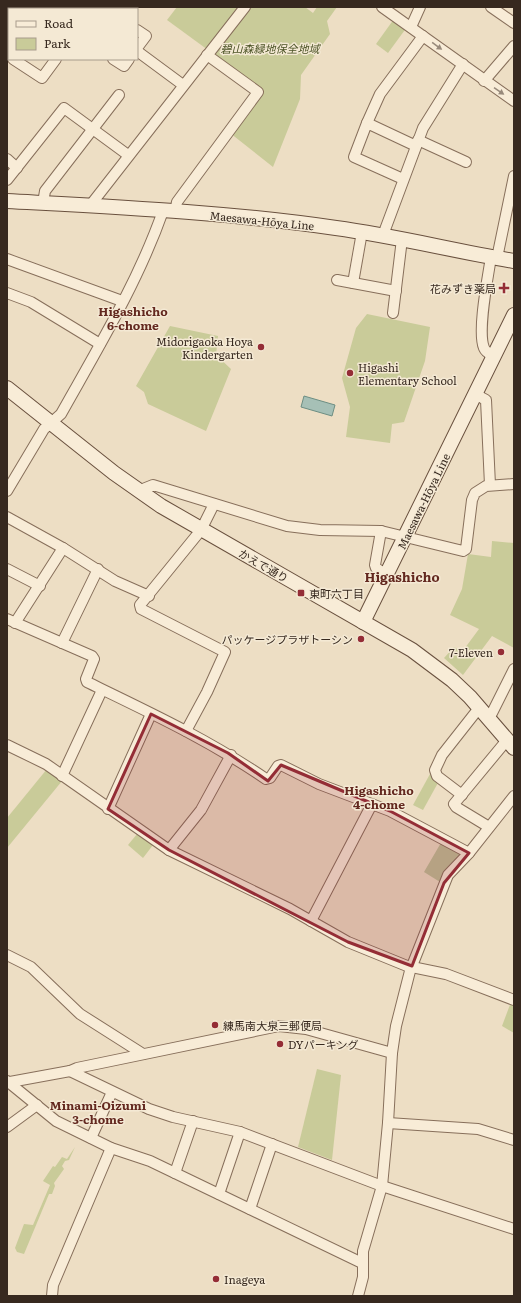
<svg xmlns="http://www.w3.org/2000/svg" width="521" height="1303" font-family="Literata,'Noto Sans JP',serif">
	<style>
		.green { fill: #c9cb99 }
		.cemetery { fill: #bec097 }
		.water { fill: #a6c0b6; stroke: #6d8e83 }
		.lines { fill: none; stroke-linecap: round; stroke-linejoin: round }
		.street-casing { stroke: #876f5b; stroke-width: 12 }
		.secondary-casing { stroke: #69503e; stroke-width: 16 }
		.street { stroke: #f8ecd7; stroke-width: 10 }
		.secondary { stroke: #f8ecd7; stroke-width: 14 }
		.oneway { fill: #988a7b }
		.marked { fill: #942d36; fill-opacity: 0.2; stroke: #942d36; stroke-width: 3; stroke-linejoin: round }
		.poi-dot { fill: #942d36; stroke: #f4e9d4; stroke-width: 1.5 }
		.labels { text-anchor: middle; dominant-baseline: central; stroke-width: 3; stroke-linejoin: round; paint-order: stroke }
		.park-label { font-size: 11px; font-style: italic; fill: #4b5326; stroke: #f4e9d4 }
		.street-label { font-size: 11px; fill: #37291f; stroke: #f4e9d4 }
		.poi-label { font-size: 11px; fill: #37291f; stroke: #f4e9d4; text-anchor: start }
		.neighbourhood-label { font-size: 12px; font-weight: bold; fill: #63281f; stroke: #f4e9d4 }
		.quarter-label { font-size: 13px; font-weight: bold; fill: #63281f; stroke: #f4e9d4 }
	</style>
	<rect width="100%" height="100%" fill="#eddec4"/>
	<g class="green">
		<polygon points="177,7 242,7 208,50 167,20"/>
		<polygon points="248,7 305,7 313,13 317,7 337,7 327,21 330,34 301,75 300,99 273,167 230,133 261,92 210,54"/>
		<polygon points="394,19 407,27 388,53 376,44"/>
		<polygon points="367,314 430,327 425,361 404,422 392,424 390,443 346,437 350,407 342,378 356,328"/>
		<polygon points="170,326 218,336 216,355 231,369 206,431 148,404 144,392 136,386"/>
		<polygon points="492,541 514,543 514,648 492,636 463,675 444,658 454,647 462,652 479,629 450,615 462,589 468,554 491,557"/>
		<polygon points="47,769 62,781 7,848 7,818"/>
		<polygon points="430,774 439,781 423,810 413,805"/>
		<polygon points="137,834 153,845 143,858 128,845"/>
		<polygon points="511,1002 514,1003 514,1033 502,1026"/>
		<polygon points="317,1069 341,1075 332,1160 298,1147"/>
		<polygon points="75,1147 69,1160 65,1161 62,1166 64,1169 54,1183 55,1186 52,1194 49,1194 24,1254 17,1252 15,1248 24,1224 33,1225 50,1185 43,1181 53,1166 55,1167 62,1157 67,1159"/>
	</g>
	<polygon class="cemetery" points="442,841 464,853 445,874 440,882 424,872"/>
	<polygon class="water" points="304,396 335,405 332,416 301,407"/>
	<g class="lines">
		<g class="street-casing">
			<g id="street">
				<polyline points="100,7 103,9"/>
				<polyline points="382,7 514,101"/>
				<polyline points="491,7 514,23"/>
				<polyline points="30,9 32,7"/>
				<polyline points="411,27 420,7"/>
				<polyline points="7,30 9,29"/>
				<polyline points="137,30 146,36 137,48"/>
				<polyline points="137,51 183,85"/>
				<polyline points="13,59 42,78 56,59"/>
				<polyline points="113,59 124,66 129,59"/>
				<polyline points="484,81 514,46"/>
				<polyline points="367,123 380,94 423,36"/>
				<polyline points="418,140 466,162"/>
				<polyline points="7,159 17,168"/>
				<polyline points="403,179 354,157 367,123 416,146"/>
				<polyline points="7,180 64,108 128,155"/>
				<polyline points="43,203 45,191 119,95"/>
				<polyline points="89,207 245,7"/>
				<polyline points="175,212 177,202 258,92 207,55"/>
				<polyline points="383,235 423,128 463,64"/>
				<path d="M 491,257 C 488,277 477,331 484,348 C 486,353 490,354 494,356"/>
				<polyline points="497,258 514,176"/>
				<polyline points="7,259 122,301"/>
				<polyline points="337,280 396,291"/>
				<polyline points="353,283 362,232"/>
				<polyline points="7,293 31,302 100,344"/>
				<polyline points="393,313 402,239"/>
				<polyline points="475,394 486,400 490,485"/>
				<path d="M 7,491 L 44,429 L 61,414 C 98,348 138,282 163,211"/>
				<polyline points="138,491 153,485 287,526 320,530 381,531 463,551 466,549 472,500 475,493 486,486 514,484"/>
				<polyline points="7,517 63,548 115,581 149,596"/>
				<polyline points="381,531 375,565 376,568 387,575"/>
				<polyline points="7,569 40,586"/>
				<path d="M 7,619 L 92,656 L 94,659 L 86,679 L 87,682 C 149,712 209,740 266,779 L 270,778 L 278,766 L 281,765 L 319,784 L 390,811 L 469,853"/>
				<polyline points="15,623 63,548"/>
				<polyline points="62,643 98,569"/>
				<polyline points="489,719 514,669"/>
				<polyline points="186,731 207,692 225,652 141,609 140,605 201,530 214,504"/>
				<polyline points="7,745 46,764 169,850 290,909 348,942 407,966 446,974 514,1000"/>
				<polyline points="62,776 102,690"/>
				<polyline points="462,795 437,776 435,770 442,755 479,708"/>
				<polyline points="108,809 151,714"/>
				<polyline points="489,827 456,807 454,804 507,740"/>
				<polyline points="169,850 201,810 231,755"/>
				<polyline points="311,921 372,804"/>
				<polyline points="7,955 31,967 80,1014 143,1054"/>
				<polyline points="70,1071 149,1109 173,1117 240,1132 382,1186 514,1229"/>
				<polyline points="7,1081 56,1121 111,1148 150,1161 362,1263"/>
				<polyline points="10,1082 70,1071 77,1068 279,1026 306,1029 392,1053"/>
				<polyline points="388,1123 478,1129 514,1140"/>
				<polyline points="7,1127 37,1105"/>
				<polyline points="91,1138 112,1092"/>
				<polyline points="175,1173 193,1121"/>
				<polyline points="219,1194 240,1132"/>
				<polyline points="250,1209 272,1144"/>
				<polyline points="52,1296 53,1285 111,1148"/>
				<polyline points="358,1296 363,1277 363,1251 382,1186 388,1123 392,1053 396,1026 410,971 448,875 469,853 514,796"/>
			</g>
		</g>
		<g class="secondary-casing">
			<g id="secondary">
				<path d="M 7,201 C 116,207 227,212 336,228 C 396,236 454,251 514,261"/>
				<polyline points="7,388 114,473 161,506 412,650 452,680 470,697 514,748"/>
				<polyline points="363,622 514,315"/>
			</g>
		</g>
		<use href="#street" class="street"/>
		<use href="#secondary" class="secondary"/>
	</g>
	<defs><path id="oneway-solid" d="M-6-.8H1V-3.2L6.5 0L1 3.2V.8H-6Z"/></defs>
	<g class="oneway">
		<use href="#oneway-solid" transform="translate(437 46) rotate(36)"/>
		<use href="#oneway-solid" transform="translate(499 91) rotate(34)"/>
	</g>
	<path class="marked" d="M 151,714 L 228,753 L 268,781 L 281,765 L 390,811 L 469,853 L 444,883 L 412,966 L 348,942 L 169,850 L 108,809 Z"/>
	<g class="poi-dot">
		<path d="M502 282h4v4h4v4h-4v4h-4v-4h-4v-4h4z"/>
		<circle cx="261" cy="347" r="4"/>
		<circle cx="350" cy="373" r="4"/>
		<rect x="297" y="589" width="8" height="8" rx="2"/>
		<circle cx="361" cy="639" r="4"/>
		<circle cx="501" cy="652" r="4"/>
		<circle cx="215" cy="1025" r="4"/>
		<circle cx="280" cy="1044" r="4"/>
		<circle cx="216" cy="1279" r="4"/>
	</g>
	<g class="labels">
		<g class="park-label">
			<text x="270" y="48">碧山森緑地保全地域</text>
		</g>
		<g class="street-label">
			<text transform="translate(262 220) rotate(6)">Maesawa-Hōya Line</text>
			<text transform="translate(423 501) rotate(-64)">Maesawa-Hōya Line</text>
			<text transform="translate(264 565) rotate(30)">かえで通り</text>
		</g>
		<g class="poi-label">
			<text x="496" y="288" text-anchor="end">花みずき薬局</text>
			<text x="253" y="341" text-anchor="end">Midorigaoka Hoya<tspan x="253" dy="13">Kindergarten</tspan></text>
			<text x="358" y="367">Higashi<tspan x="358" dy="13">Elementary School</tspan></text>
			<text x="309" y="593">東町六丁目</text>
			<text x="353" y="639" text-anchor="end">パッケージプラザトーシン</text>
			<text x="493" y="652" text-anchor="end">7-Eleven</text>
			<text x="223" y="1025">練馬南大泉三郵便局</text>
			<text x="288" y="1044">DYパーキング</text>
			<text x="224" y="1279">Inageya</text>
		</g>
		<g class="neighbourhood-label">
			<text x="133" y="311">Higashicho<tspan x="133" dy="14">6-chome</tspan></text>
			<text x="379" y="790">Higashicho<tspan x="379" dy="14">4-chome</tspan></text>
			<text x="98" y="1105">Minami-Oizumi<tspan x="98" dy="14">3-chome</tspan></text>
		</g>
		<g class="quarter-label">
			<text x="402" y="576">Higashicho</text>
		</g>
	</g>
	<rect width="521" height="1303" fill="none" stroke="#37291f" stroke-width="16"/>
	<rect x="8" y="8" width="130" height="52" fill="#f4e9d4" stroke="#a89c8c"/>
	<rect x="16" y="21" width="20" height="6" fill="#f8ecd7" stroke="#a89c8c"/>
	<text x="44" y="28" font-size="12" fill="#37291f">Road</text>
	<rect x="16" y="38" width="20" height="12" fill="#c9cb99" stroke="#a89c8c"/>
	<text x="44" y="48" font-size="12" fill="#37291f">Park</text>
</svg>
